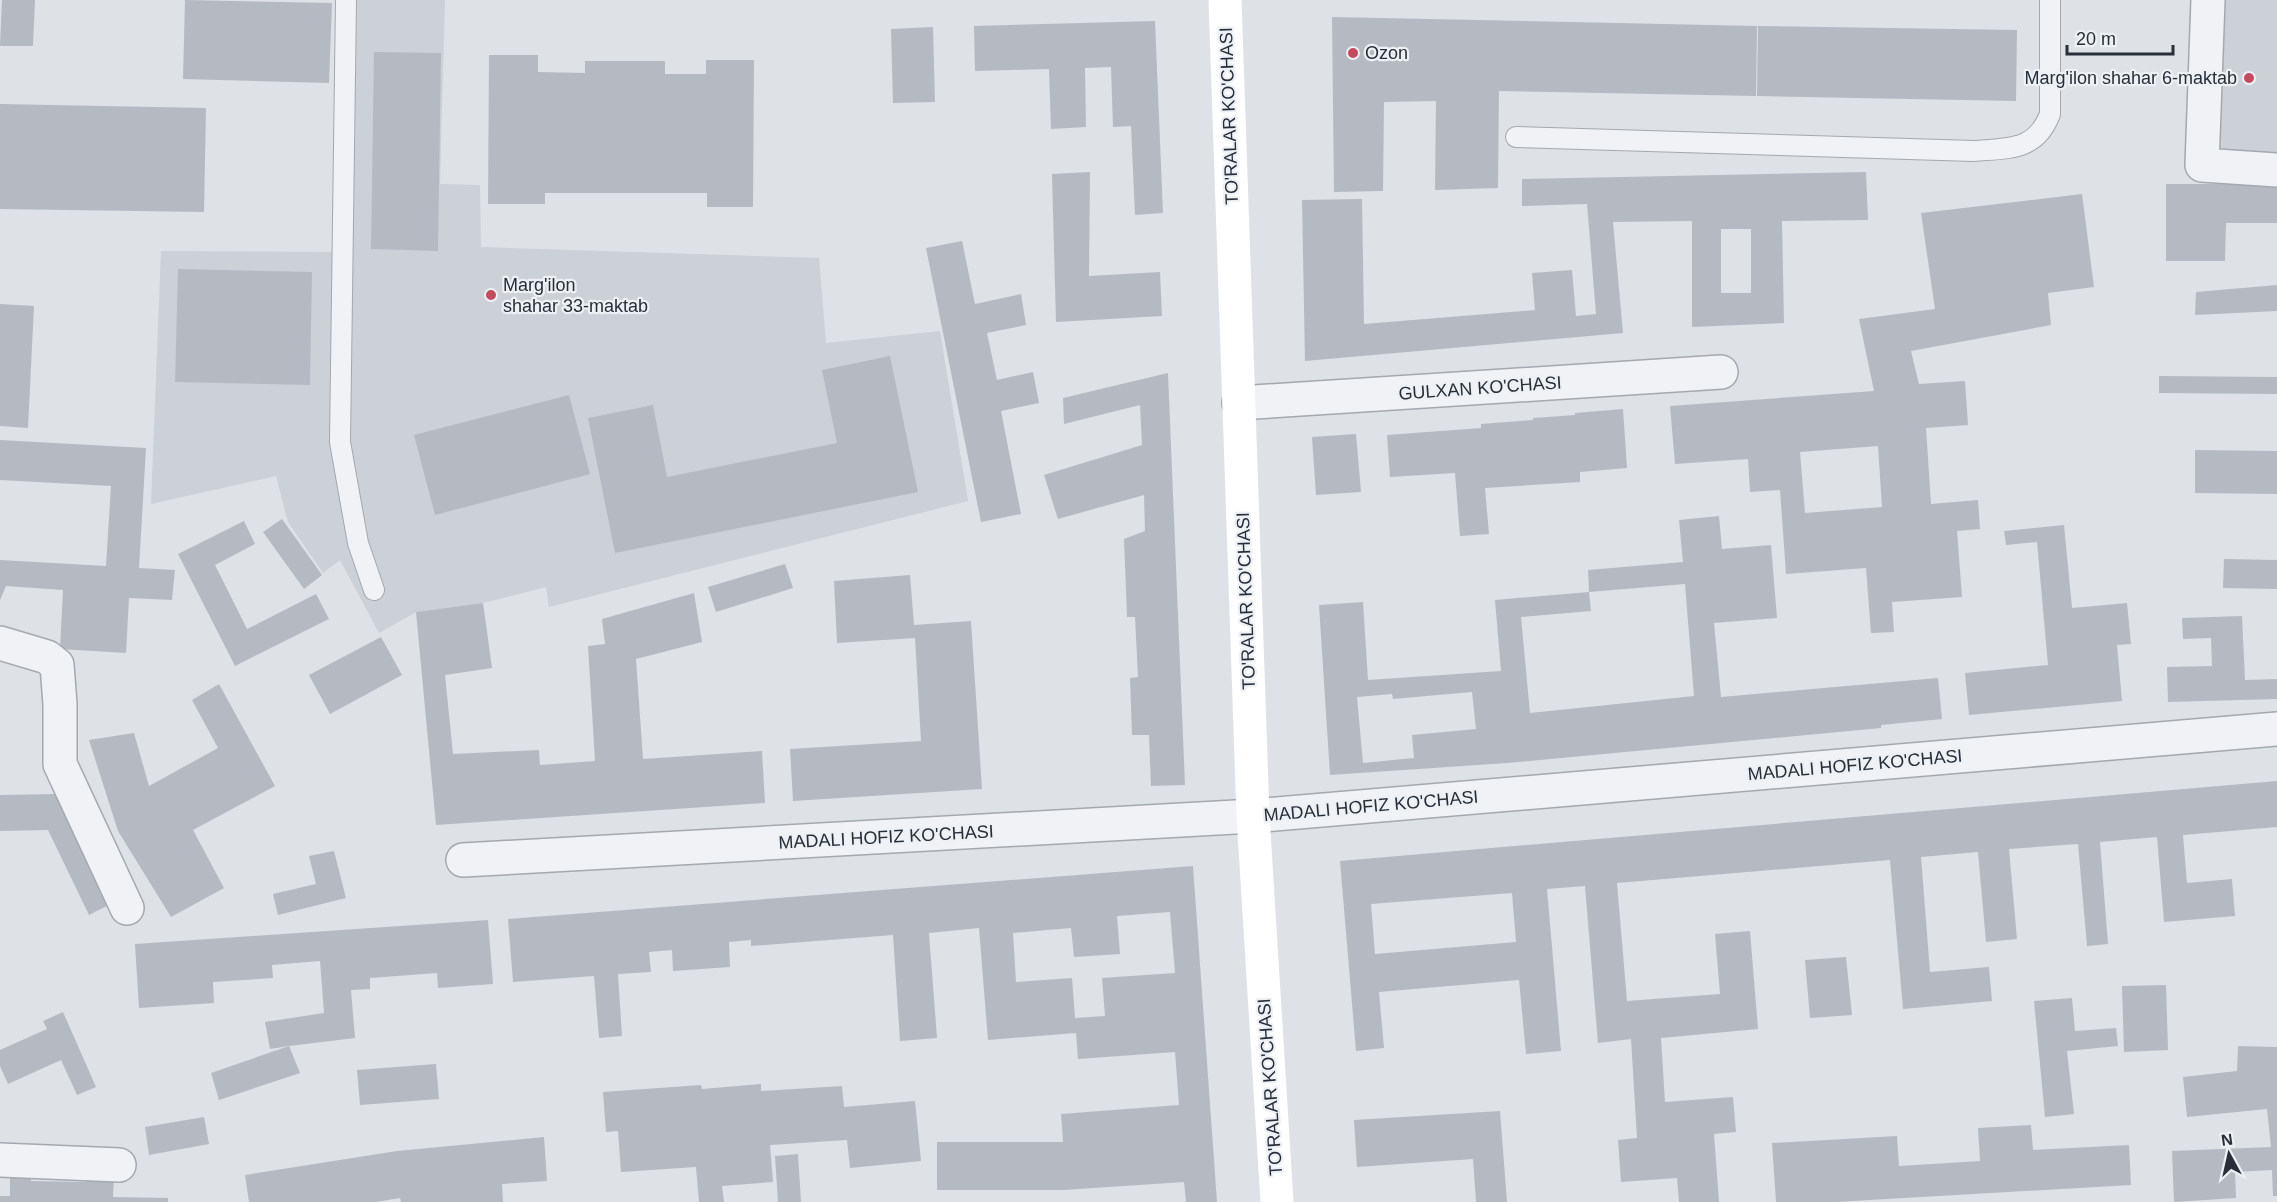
<svg xmlns="http://www.w3.org/2000/svg" width="2277" height="1202" font-family="Helvetica,sans-serif">
	<style>
		.built { fill: #ccd0d7 }
		.building { fill: #b5bac2; fill-rule: evenodd }
		.lines { fill: none; stroke-linecap: round; stroke-linejoin: round }
		.lane-casing { stroke: #a4a8af; stroke-width: 22 }
		.street-casing { stroke: #a4a8af; stroke-width: 36 }
		.lane { stroke: #f0f2f5; stroke-width: 20 }
		.street { stroke: #f0f2f5; stroke-width: 33 }
		.secondary { stroke: #fff; stroke-width: 33 }
		.poi-dot { fill: #c24b5e; stroke: #edf0f4; stroke-width: 2 }
		.labels { text-anchor: middle; dominant-baseline: central; stroke-width: 4.5; stroke-linejoin: round; paint-order: stroke }
		.poi-label { font-size: 18px; fill: #282f3b; stroke: #edf0f4; text-anchor: start }
		.street-label { font-size: 18px; fill: #282f3b; stroke: #edf0f4 }
	</style>
	<rect width="100%" height="100%" fill="#dee1e6"/>
	<g class="built">
		<polygon points="357,0 445,0 440,184 480,185 481,247 819,258 826,343 940,331 968,501 549,607 546,587 483,603 416,612 379,633 340,560 323,573 288,522 276,476 151,504 161,251 347,252"/>
		<polygon points="2226,0 2277,0 2277,159 2217,156"/>
	</g>
	<g class="building">
		<polygon points="2,0 35,0 33,46 0,46"/>
		<polygon points="185,0 332,3 329,83 183,79"/>
		<polygon points="1332,17 1757,26 1756,96 1499,91 1498,188 1435,190 1436,101 1384,102 1383,191 1334,192"/>
		<polygon points="1155,21 1163,213 1135,215 1131,126 1113,127 1111,67 1085,68 1086,127 1051,129 1049,69 975,71 974,26"/>
		<polygon points="1758,26 2017,30 2016,101 1757,96"/>
		<polygon points="933,27 935,102 893,103 891,29"/>
		<polygon points="374,52 441,53 438,251 371,249"/>
		<polygon points="489,55 538,55 538,72 585,73 585,61 665,61 665,74 706,74 706,60 754,60 753,207 707,207 707,193 545,193 545,204 488,204"/>
		<polygon points="0,104 206,108 204,212 0,209"/>
		<polygon points="1090,172 1089,276 1160,272 1162,316 1056,322 1052,174"/>
		<path d="M 1866,172 L 1868,220 L 1782,221 L 1784,323 L 1692,327 L 1692,221 L 1613,222 L 1623,333 L 1305,361 L 1302,200 L 1362,199 L 1364,324 L 1535,310 L 1532,273 L 1572,270 L 1576,316 L 1596,314 L 1587,204 L 1522,206 L 1522,179 ZM 1721,229 L 1751,229 L 1751,293 L 1721,293 Z"/>
		<polygon points="2166,184 2277,184 2277,223 2226,223 2225,261 2166,261"/>
		<path d="M 2082,194 L 2094,287 L 2048,293 L 2051,325 L 1911,351 L 1919,384 L 1965,381 L 1968,425 L 1926,428 L 1931,504 L 1978,500 L 1980,529 L 1957,531 L 1962,597 L 1892,602 L 1894,632 L 1871,633 L 1866,568 L 1786,574 L 1780,490 L 1750,492 L 1748,459 L 1675,464 L 1670,406 L 1874,391 L 1859,319 L 1935,309 L 1921,213 ZM 1878,446 L 1882,507 L 1805,513 L 1800,452 Z"/>
		<polygon points="962,241 975,304 1021,294 1026,325 987,333 997,380 1033,372 1039,403 1001,411 1021,514 981,522 926,248"/>
		<polygon points="178,269 312,272 310,385 175,382"/>
		<polygon points="2277,285 2277,311 2195,315 2196,292"/>
		<polygon points="0,304 34,306 28,428 0,426"/>
		<polygon points="890,356 918,492 615,553 588,418 653,405 667,477 837,443 822,370"/>
		<polygon points="1168,373 1185,785 1151,786 1149,735 1132,735 1130,678 1138,677 1135,617 1127,617 1124,539 1145,531 1144,495 1058,519 1044,475 1142,445 1140,405 1064,424 1063,398"/>
		<polygon points="2159,376 2277,377 2277,394 2159,393"/>
		<polygon points="569,395 590,474 435,515 414,435"/>
		<polygon points="1623,409 1627,468 1580,472 1580,482 1485,488 1489,534 1460,536 1455,473 1390,477 1387,435 1481,428 1481,424 1533,420 1533,418 1575,415 1575,413"/>
		<polygon points="1356,434 1361,492 1316,495 1312,437"/>
		<polygon points="0,440 146,448 139,568 175,570 172,600 129,598 126,653 60,649 63,590 6,586 0,600 0,560 106,566 111,486 0,480"/>
		<polygon points="2195,450 2277,451 2277,494 2195,493"/>
		<path d="M 1719,516 L 1722,549 L 1771,545 L 1777,618 L 1714,623 L 1721,697 L 1938,678 L 1942,719 L 1881,725 L 1881,728 L 1507,763 L 1330,775 L 1319,605 L 1363,602 L 1368,680 L 1501,671 L 1495,600 L 1589,592 L 1588,570 L 1683,562 L 1679,520 ZM 1685,584 L 1694,696 L 1530,713 L 1521,617 L 1591,611 L 1589,592 ZM 1472,692 L 1476,729 L 1412,735 L 1414,758 L 1363,763 L 1357,697 L 1392,694 L 1393,699 Z"/>
		<polygon points="282,519 322,575 304,589 263,532"/>
		<polygon points="244,521 255,544 215,565 247,629 316,594 329,619 235,666 178,554"/>
		<polygon points="2064,525 2072,608 2127,603 2131,644 2117,645 2122,701 1969,715 1965,673 2048,665 2037,542 2006,545 2004,531"/>
		<polygon points="2224,559 2277,560 2277,589 2223,588"/>
		<polygon points="785,564 793,588 716,612 708,587"/>
		<polygon points="910,575 914,625 971,621 982,789 793,801 790,749 921,741 915,638 837,643 834,581"/>
		<polygon points="694,593 702,642 636,659 643,759 762,751 765,803 436,825 416,612 483,603 492,668 445,675 453,754 539,750 540,765 595,761 588,646 605,644 602,619"/>
		<polygon points="2242,616 2245,680 2277,679 2277,699 2168,702 2167,667 2212,666 2211,638 2183,639 2182,618"/>
		<polygon points="381,637 402,675 330,714 309,675"/>
		<polygon points="219,684 275,786 193,830 224,888 171,917 118,831 89,740 134,733 149,786 218,748 192,700"/>
		<path d="M 2277,781 L 2277,827 L 2183,835 L 2187,883 L 2232,879 L 2235,916 L 2164,922 L 2157,837 L 2100,842 L 2108,944 L 2087,946 L 2078,844 L 2009,849 L 2017,939 L 1986,942 L 1978,852 L 1921,857 L 1930,972 L 1989,967 L 1992,1001 L 1903,1009 L 1890,860 L 1617,883 L 1627,1001 L 1720,994 L 1715,934 L 1750,931 L 1758,1029 L 1661,1038 L 1665,1102 L 1733,1097 L 1736,1132 L 1714,1134 L 1719,1202 L 1679,1202 L 1677,1178 L 1621,1182 L 1618,1140 L 1637,1138 L 1631,1039 L 1598,1043 L 1585,886 L 1547,889 L 1561,1051 L 1526,1054 L 1519,980 L 1379,992 L 1384,1048 L 1356,1051 L 1340,861 ZM 1512,893 L 1516,942 L 1375,954 L 1371,904 Z"/>
		<polygon points="55,794 109,905 89,915 48,830 0,831 0,795"/>
		<polygon points="334,851 346,898 278,915 273,894 316,884 309,856"/>
		<path d="M 1193,866 L 1217,1202 L 1186,1202 L 1184,1182 L 1064,1190 L 937,1190 L 937,1142 L 1063,1142 L 1061,1114 L 1179,1105 L 1175,1052 L 1078,1059 L 1076,1033 L 988,1040 L 979,928 L 929,933 L 937,1038 L 900,1041 L 893,935 L 751,946 L 751,940 L 729,942 L 730,967 L 673,971 L 672,950 L 649,952 L 651,972 L 618,974 L 622,1036 L 599,1038 L 594,976 L 513,982 L 508,919 ZM 1170,912 L 1175,973 L 1102,978 L 1105,1016 L 1075,1018 L 1072,978 L 1016,982 L 1013,933 L 1071,928 L 1074,957 L 1120,954 L 1117,916 Z"/>
		<polygon points="488,920 493,984 438,988 437,973 370,978 370,989 351,990 355,1038 289,1046 300,1073 219,1100 211,1073 289,1046 270,1049 265,1022 324,1013 320,961 272,965 273,978 213,982 214,1003 139,1008 135,944"/>
		<polygon points="1846,957 1852,1015 1810,1018 1805,960"/>
		<polygon points="2166,985 2168,1050 2124,1052 2122,986"/>
		<polygon points="2072,998 2075,1031 2116,1028 2118,1046 2067,1051 2074,1114 2045,1117 2034,1001"/>
		<polygon points="63,1012 96,1087 77,1095 61,1060 8,1084 0,1066 0,1050 47,1029 43,1021"/>
		<polygon points="2238,1046 2277,1047 2277,1196 2273,1196 2272,1170 2235,1172 2236,1198 2174,1202 2172,1151 2271,1147 2267,1109 2187,1117 2183,1077 2237,1071"/>
		<polygon points="436,1064 439,1099 360,1105 357,1070"/>
		<polygon points="761,1084 761,1091 842,1086 844,1107 915,1101 921,1161 850,1168 847,1140 770,1145 773,1182 722,1186 724,1202 699,1202 696,1167 621,1172 618,1131 606,1132 603,1092 701,1085 702,1089"/>
		<polygon points="1500,1111 1507,1202 1476,1202 1473,1159 1357,1167 1354,1120"/>
		<polygon points="204,1117 209,1144 149,1155 145,1127"/>
		<polygon points="2031,1125 2033,1150 2129,1145 2131,1185 1835,1202 1776,1202 1772,1143 1897,1136 1899,1166 1980,1161 1978,1128"/>
		<polygon points="544,1137 547,1181 502,1184 503,1202 401,1202 400,1198 376,1202 249,1202 245,1175 397,1151"/>
		<polygon points="798,1154 801,1202 778,1202 775,1156"/>
		<polygon points="10,1172 31,1172 31,1181 86,1182 86,1173 114,1173 113,1197 168,1198 168,1202 0,1202 0,1196 10,1196"/>
	</g>
	<g class="lines">
		<g class="lane-casing">
			<g id="lane">
				<polyline points="346,0 340,442 358,543 374,590"/>
				<path d="M 1516,137 L 1974,151 C 2009,148 2036,151 2050,114 L 2050,0"/>
			</g>
		</g>
		<g class="street-casing">
			<g id="street">
				<polyline points="2208,0 2202,165 2277,170"/>
				<polyline points="1239,403 1721,372"/>
				<polyline points="0,643 47,657 57,665 60,704 60,764 127,908"/>
				<polyline points="463,860 1253,816 2277,729"/>
				<polyline points="0,1160 119,1165"/>
			</g>
		</g>
		<use href="#lane" class="lane"/>
		<use href="#street" class="street"/>
		<polyline class="secondary" points="1225,0 1253,816 1277,1202"/>
	</g>
	<g class="poi-dot">
		<circle cx="1353" cy="53" r="6"/>
		<circle cx="2249" cy="78" r="6"/>
		<circle cx="491" cy="295" r="6"/>
	</g>
	<g class="labels">
		<g class="poi-label">
			<text x="1365" y="53">Ozon</text>
			<text x="2237" y="78" text-anchor="end">Marg'ilon shahar 6-maktab</text>
			<text x="503" y="285">Marg'ilon<tspan x="503" dy="21">shahar 33-maktab</tspan></text>
		</g>
		<g class="street-label">
			<text transform="translate(1229 116) rotate(-92)">TO'RALAR KO'CHASI</text>
			<text transform="translate(1480 388) rotate(-4)">GULXAN KO'CHASI</text>
			<text transform="translate(1246 601) rotate(-92)">TO'RALAR KO'CHASI</text>
			<text transform="translate(1855 765) rotate(-5)">MADALI HOFIZ KO'CHASI</text>
			<text transform="translate(1371 806) rotate(-5)">MADALI HOFIZ KO'CHASI</text>
			<text transform="translate(886 837) rotate(-3)">MADALI HOFIZ KO'CHASI</text>
			<text transform="translate(1270 1087) rotate(-94)">TO'RALAR KO'CHASI</text>
		</g>
	</g>
	<g transform="translate(2229 1154) rotate(352)" stroke="#edf0f4" stroke-width="4.5" paint-order="stroke">
	<path d="M0-4.5L10 22L0 15L-10 22Z" fill="#282f3b"/>
	<text y="-9" font-size="16" font-weight="bold" text-anchor="middle" fill="#282f3b">N</text>
	</g>
	<path d="M2067 45v9h106v-9" fill="none" stroke="#282f3b" stroke-width="3"/>
	<text x="2076" y="45" font-size="18" fill="#282f3b" stroke="#edf0f4" stroke-width="4.5" paint-order="stroke">20 m</text>
</svg>
